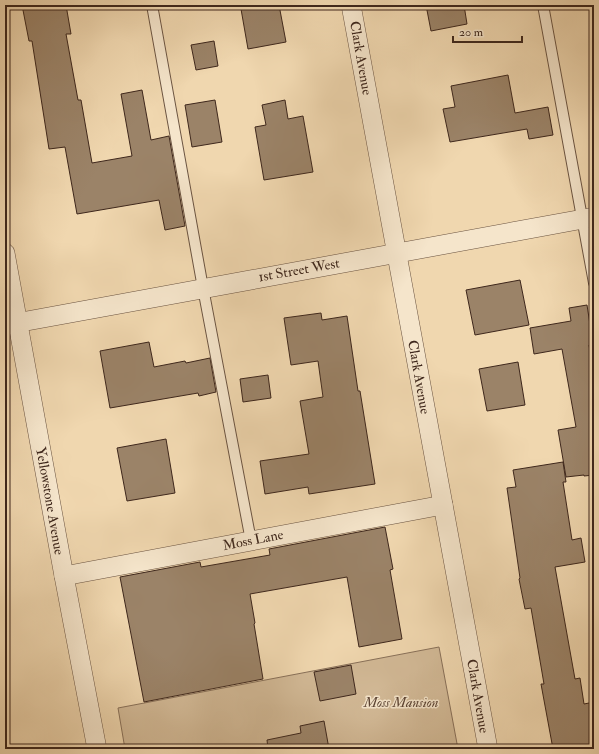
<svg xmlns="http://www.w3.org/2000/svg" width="599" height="754" font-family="'IM FELL Double Pica',serif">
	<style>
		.green { fill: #d2b996; stroke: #887059 }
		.building { fill: #9b8368; stroke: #3e271c }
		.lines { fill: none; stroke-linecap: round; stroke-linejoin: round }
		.lane-casing { stroke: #6a5341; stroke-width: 12 }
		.street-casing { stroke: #6a5341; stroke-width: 20 }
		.lane { stroke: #f5e5cb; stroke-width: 10 }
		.street { stroke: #f5e5cb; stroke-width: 19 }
		.labels { text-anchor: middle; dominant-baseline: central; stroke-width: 3; stroke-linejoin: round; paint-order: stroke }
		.street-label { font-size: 14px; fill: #3e271c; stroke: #f5e5cb }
		.park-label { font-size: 14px; font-style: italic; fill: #5c4434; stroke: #f5e5cb }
	</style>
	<rect width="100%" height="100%" fill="#f0d7af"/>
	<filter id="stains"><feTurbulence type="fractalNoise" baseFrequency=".005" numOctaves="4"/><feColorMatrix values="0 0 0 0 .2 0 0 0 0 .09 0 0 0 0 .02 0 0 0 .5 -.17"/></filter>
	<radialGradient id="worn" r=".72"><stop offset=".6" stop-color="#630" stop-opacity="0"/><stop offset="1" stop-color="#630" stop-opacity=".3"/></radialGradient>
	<polygon class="green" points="439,647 458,749 125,749 118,708"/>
	<g class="building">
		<polygon points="22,5 66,5 71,34 66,34 78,100 81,100 92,163 132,156 121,94 142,90 151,140 169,136 185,226 165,230 159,200 77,214 65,147 49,149 32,41 29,41"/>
		<polygon points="266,5 279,5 286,42 248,49 241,9"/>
		<polygon points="426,5 464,5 467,24 431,31"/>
		<polygon points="214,41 218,66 196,70 191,45"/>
		<polygon points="508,75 515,113 548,107 553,135 529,139 527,129 450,142 443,109 455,107 451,86"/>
		<polygon points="215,100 222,142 192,147 185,105"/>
		<polygon points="285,100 288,119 303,116 313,172 264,180 255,127 266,125 262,105"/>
		<polygon points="520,280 529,325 475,335 466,290"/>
		<polygon points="587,305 593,344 589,345 594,374 594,475 584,476 584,475 566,477 558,430 576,427 562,349 534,354 530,328 571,321 569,308"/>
		<polygon points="321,313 322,320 347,316 358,391 360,391 375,484 309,494 308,487 265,494 260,461 309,454 300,401 323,397 318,361 291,365 284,318"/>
		<polygon points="149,342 154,367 185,361 186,363 210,358 216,392 199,396 198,393 110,408 100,351"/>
		<polygon points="518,362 525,405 487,411 479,369"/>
		<polygon points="268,375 271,398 243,402 240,379"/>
		<polygon points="166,439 175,493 127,501 117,448"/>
		<polygon points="563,462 566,482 563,482 572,540 581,538 585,562 555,567 575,679 580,678 584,704 594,702 594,749 553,749 541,684 544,684 531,608 525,609 519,579 520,578 507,488 516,487 513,470"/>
		<polygon points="385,527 393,569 390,570 402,639 359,647 347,577 250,594 255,623 254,624 263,679 144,702 120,577 200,562 201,567 270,555 269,549"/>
		<polygon points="351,665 356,694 320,701 314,672"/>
		<polygon points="324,721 329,749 268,749 267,740 301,733 300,726"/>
	</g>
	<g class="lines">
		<g class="lane-casing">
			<g id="lane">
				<polyline points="152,5 203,288 251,541"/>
				<polyline points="543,5 594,283"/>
			</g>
		</g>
		<g class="street-casing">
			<g id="street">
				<polyline points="351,5 488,749"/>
				<polyline points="5,253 64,576 97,749"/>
				<polyline points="5,325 594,217"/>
				<polyline points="64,576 443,505"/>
			</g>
		</g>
		<use href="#lane" class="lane"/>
		<use href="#street" class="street"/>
	</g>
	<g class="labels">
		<g class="street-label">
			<text transform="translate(361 58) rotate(80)">Clark Avenue</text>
			<text transform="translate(299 270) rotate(-10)">1st Street West</text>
			<text transform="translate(419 377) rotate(80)">Clark Avenue</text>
			<text transform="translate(50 501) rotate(80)">Yellowstone Avenue</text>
			<text transform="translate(253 540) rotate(-11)">Moss Lane</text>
			<text transform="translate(478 696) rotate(80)">Clark Avenue</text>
		</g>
		<g class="park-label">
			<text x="401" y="702">Moss Mansion</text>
		</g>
	</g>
	<rect width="599" height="754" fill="none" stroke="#f0d7af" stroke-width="20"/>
	<rect x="6" y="6" width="587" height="742" fill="none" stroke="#3e271c" stroke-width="2"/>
	<rect x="10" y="10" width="579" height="734" fill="none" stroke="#3e271c"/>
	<path d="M453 36v6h69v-6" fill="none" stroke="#3e271c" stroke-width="2"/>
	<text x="459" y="36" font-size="12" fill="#3e271c" stroke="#f5e5cb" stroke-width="3" paint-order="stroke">20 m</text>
	<rect width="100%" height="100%" filter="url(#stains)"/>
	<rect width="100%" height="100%" fill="url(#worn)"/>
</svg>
